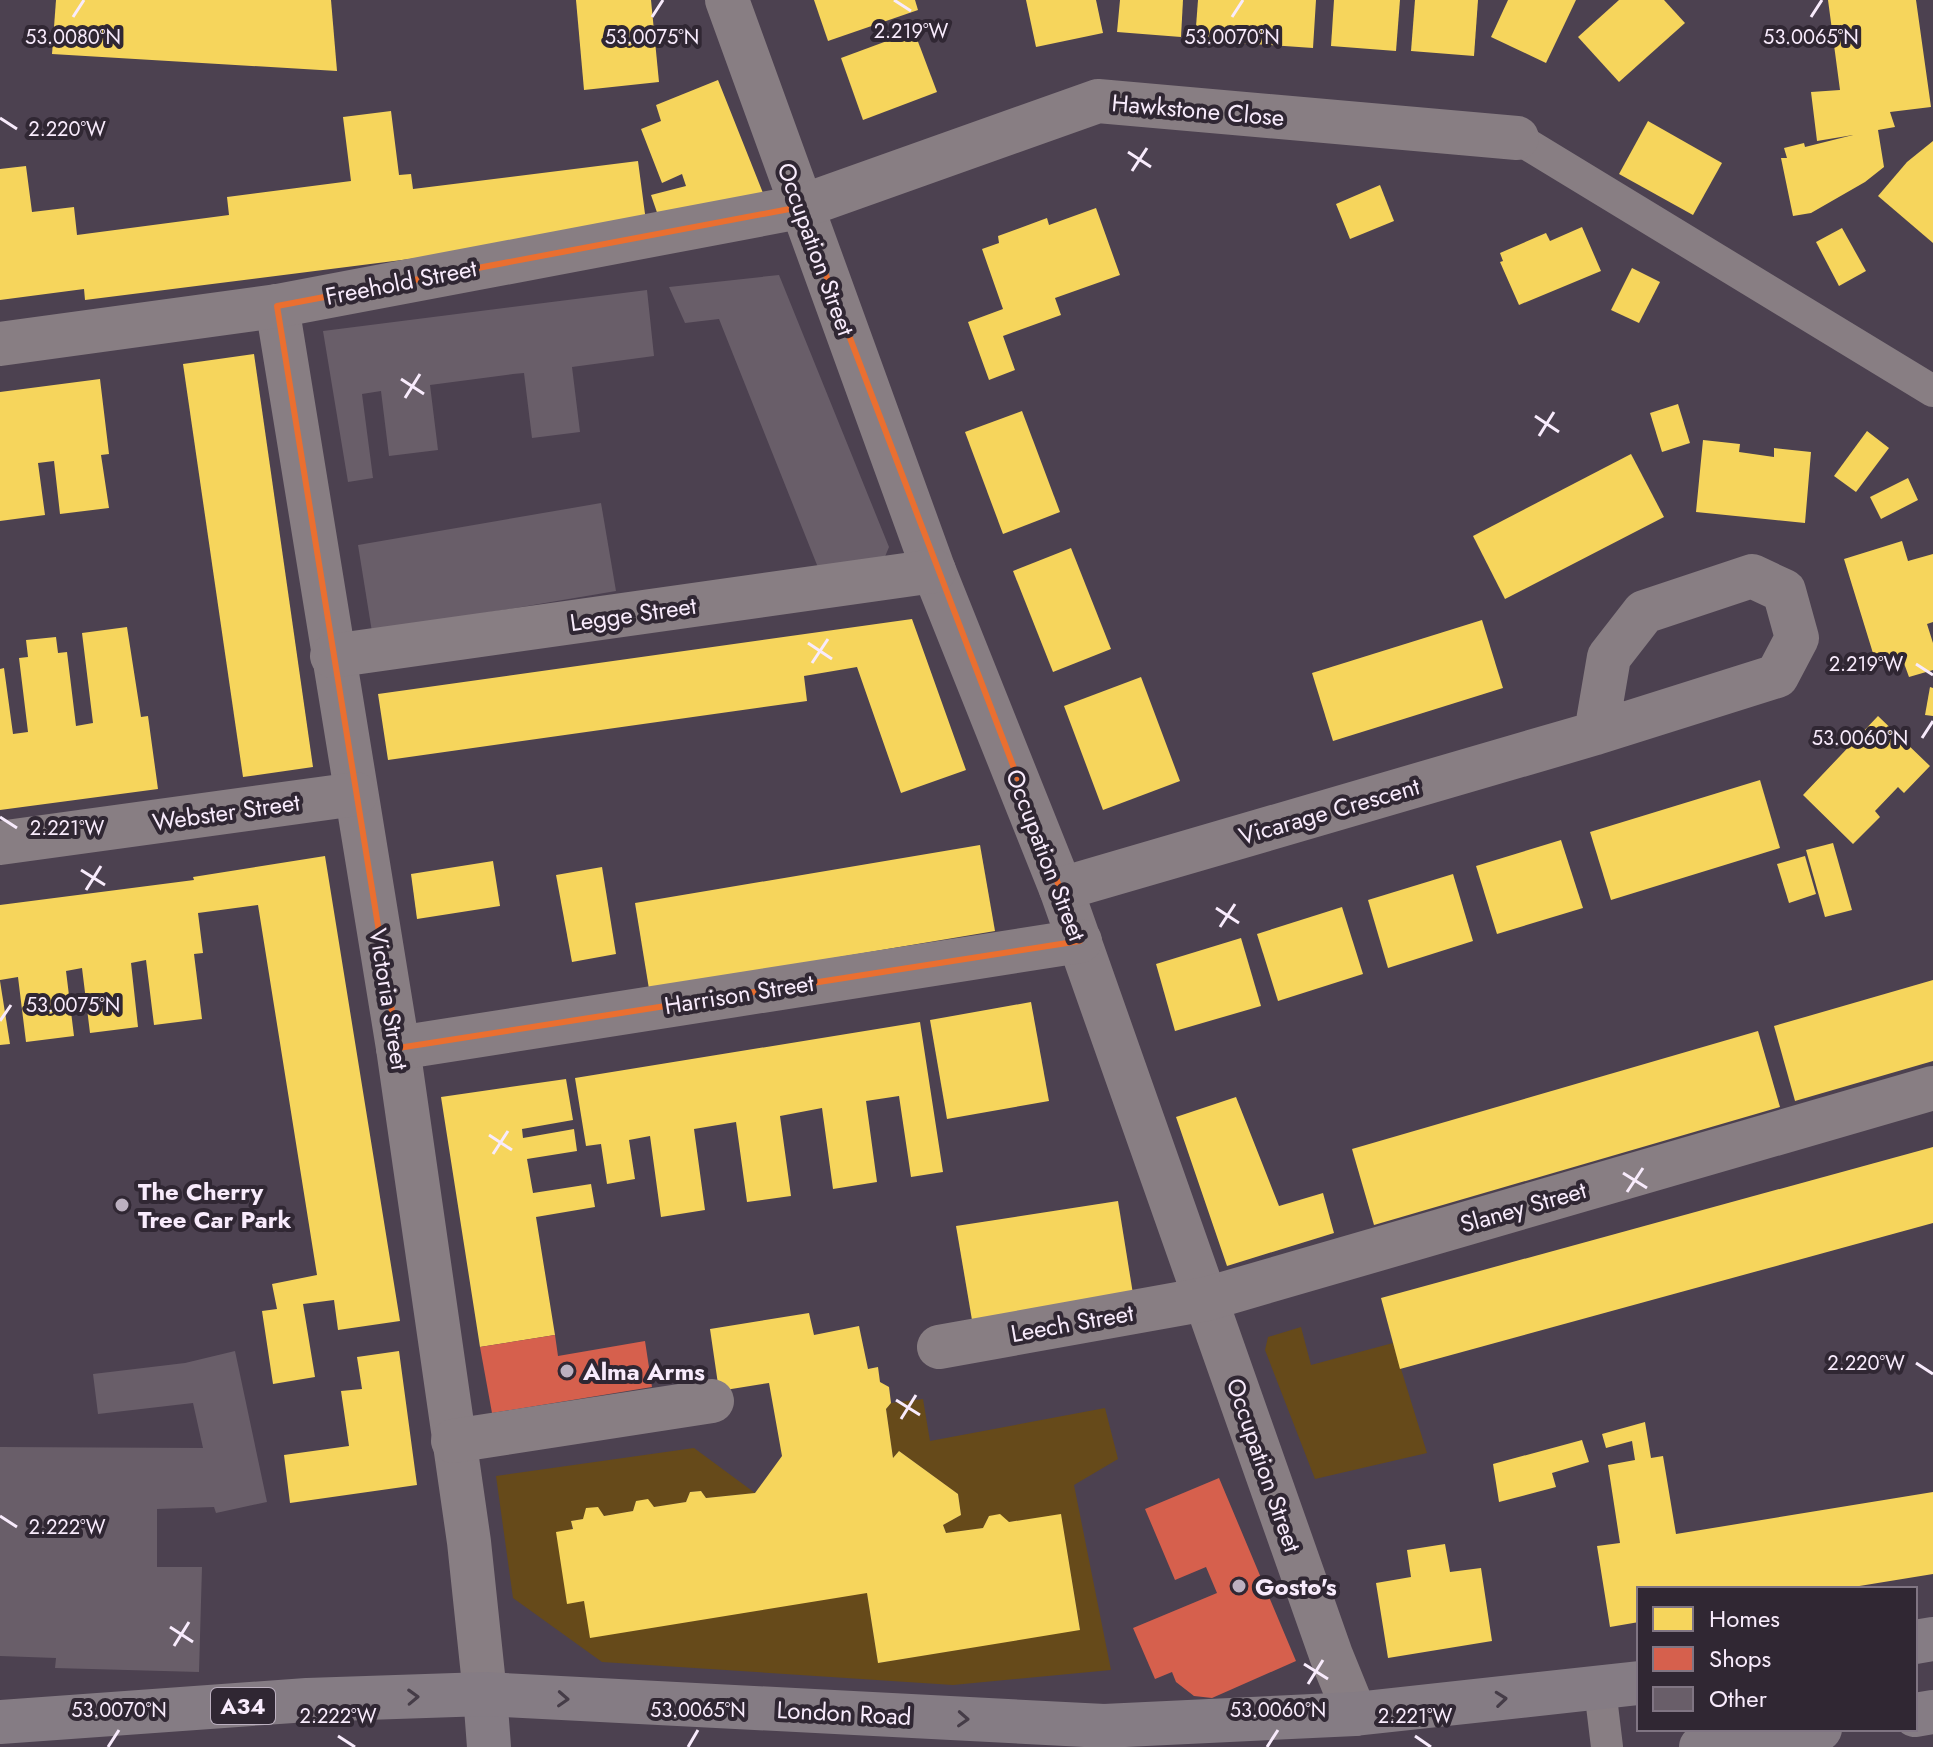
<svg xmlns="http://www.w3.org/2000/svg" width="1933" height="1747" font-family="Jost,sans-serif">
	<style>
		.green { fill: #664a1a }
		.homes { fill: #f6d55c }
		.shops { fill: #d6604d }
		.building { fill: #695e69 }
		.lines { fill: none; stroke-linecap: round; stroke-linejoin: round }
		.service { stroke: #887e83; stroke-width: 32 }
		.minor { stroke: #887e83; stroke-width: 44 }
		.trunk { stroke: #857c84; stroke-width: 44 }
		.oneway { stroke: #453c47 }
		.marked { fill: none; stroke: #ea6f30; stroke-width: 6; stroke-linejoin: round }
		.ticks { fill: none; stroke: #f8ebfc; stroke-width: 3 }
		.poi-dot { fill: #bcb0c0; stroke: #302733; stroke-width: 3 }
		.labels { text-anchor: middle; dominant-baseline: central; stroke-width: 8; stroke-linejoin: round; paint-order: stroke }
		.shield { fill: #302733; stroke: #bcb0c0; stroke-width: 2 }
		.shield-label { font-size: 22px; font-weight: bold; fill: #f8ebfc }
		.street-label { font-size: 24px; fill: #f8ebfc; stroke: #302733 }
		.poi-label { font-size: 24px; font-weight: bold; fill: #f8ebfc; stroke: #302733; text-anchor: start }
		.ticks-label { font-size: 20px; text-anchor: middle; fill: #f8ebfc; stroke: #302733; stroke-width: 8; stroke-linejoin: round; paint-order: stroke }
	</style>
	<rect width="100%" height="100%" fill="#4c4150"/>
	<g class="green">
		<polygon points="1301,1327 1311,1365 1393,1343 1427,1453 1315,1479 1265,1350 1268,1337"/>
		<polygon points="923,1399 930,1441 1105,1408 1118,1459 1074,1485 1111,1670 953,1685 602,1662 513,1598 496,1476 694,1448 755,1493 706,1498 701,1491 690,1492 686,1502 654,1507 636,1501 633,1511 604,1516 597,1507 583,1519 571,1521 584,1601 867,1593 878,1663 1080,1629 1061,1515 1009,1522 989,1516 983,1528 946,1533 943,1525 961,1515 958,1494 899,1451 893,1458 886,1409 891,1403"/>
	</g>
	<g class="homes">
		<polygon points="56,0 331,0 337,71 52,54"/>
		<polygon points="576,0 651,0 659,82 584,90"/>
		<polygon points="814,0 915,0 918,10 828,41"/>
		<polygon points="1026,0 1096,0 1103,33 1036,47"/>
		<polygon points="1120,0 1183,0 1181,37 1117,32"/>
		<polygon points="1198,0 1316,0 1313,48 1195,40"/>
		<polygon points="1334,0 1400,0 1396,51 1331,46"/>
		<polygon points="1415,0 1478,0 1474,56 1411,51"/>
		<polygon points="1508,0 1576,0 1546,63 1491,37"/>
		<polygon points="1619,0 1664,0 1685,23 1619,82 1578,37"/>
		<polygon points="1828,0 1916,0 1931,107 1890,112 1895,127 1878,130 1884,167 1865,182 1811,213 1793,216 1781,158 1787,158 1784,148 1804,143 1805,147 1853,135 1817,141 1811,92 1840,90"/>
		<polygon points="914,31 937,92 863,120 841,58"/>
		<polygon points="718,80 769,208 662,227 651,195 686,186 682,174 662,183 641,129 661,121 656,105"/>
		<polygon points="391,111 399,175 411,174 413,189 638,161 647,229 85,300 84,289 0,300 0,169 26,166 32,212 74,207 77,235 229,215 227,197 351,181 343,117"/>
		<polygon points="1648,121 1722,163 1693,215 1619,174"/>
		<polygon points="1933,141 1933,243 1878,196 1907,162"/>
		<polygon points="1380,185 1394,221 1350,239 1336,204"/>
		<polygon points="1096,208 1120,275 1055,298 1061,315 1003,336 1015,370 989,380 968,322 1003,309 982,249 999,243 998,236 1047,218 1049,225"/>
		<polygon points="1582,227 1601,271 1519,305 1500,262 1503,261 1500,253 1546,233 1550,241"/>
		<polygon points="1842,228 1866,271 1839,286 1816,242"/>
		<polygon points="1632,268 1660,282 1639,323 1611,310"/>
		<polygon points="254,354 313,767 243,777 183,364"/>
		<polygon points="100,379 109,454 101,455 109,508 60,514 54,461 38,463 45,515 0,521 0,392"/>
		<polygon points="1678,404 1690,443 1662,452 1650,413"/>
		<polygon points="1022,411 1060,512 1003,534 965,432"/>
		<polygon points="1867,431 1889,448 1856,492 1834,476"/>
		<polygon points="1703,440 1740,444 1739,452 1774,457 1774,448 1811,452 1805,523 1696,512"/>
		<polygon points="1631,454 1664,517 1505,599 1473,536"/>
		<polygon points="1908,478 1918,500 1881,519 1870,497"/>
		<polygon points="1902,541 1908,561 1933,554 1933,622 1927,624 1933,643 1933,670 1909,677 1901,655 1876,663 1844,559"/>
		<polygon points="1071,548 1111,649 1053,672 1013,571"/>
		<polygon points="912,619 966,770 901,793 857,667 804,676 807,701 388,760 378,694"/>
		<polygon points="1482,620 1503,688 1333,741 1312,673"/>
		<polygon points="127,627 141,717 148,716 158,789 0,810 0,669 4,668 13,734 28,732 19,658 28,657 26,640 56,637 58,653 67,652 76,726 93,723 82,633"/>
		<polygon points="1141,677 1180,781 1103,810 1064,706"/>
		<polygon points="1930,687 1933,688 1933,716 1925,715"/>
		<polygon points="1878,716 1930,766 1904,793 1898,787 1875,811 1880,817 1853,844 1803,795"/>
		<polygon points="1760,780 1780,848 1611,900 1590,832"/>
		<polygon points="1561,840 1583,908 1497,934 1476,866"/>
		<polygon points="1833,843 1852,910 1825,917 1806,850"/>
		<polygon points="980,845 995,931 649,989 635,903"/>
		<polygon points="325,856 400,1321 338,1330 334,1300 303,1304 315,1377 273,1384 262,1311 277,1309 272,1284 317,1275 258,905 198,913 203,953 194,954 202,1019 154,1025 146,960 131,963 138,1027 90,1033 82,968 66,971 74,1036 26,1042 18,977 0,980 0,905 194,880 193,877"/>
		<polygon points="1805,856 1816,894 1789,903 1777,864"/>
		<polygon points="493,861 500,906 417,919 411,874"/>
		<polygon points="602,867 616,954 572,962 556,875"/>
		<polygon points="1453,874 1473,941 1388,968 1368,900"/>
		<polygon points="1342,907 1363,974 1278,1001 1257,934"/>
		<polygon points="1241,938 1261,1006 1175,1031 1156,964"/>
		<polygon points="1933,980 1933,1061 1795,1101 1774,1026"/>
		<polygon points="0,981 10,1044 0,1045"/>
		<polygon points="1031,1002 1049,1101 947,1119 930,1020"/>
		<polygon points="920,1022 943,1172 911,1177 899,1096 866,1101 877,1182 833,1189 822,1108 780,1116 791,1196 747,1202 736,1122 694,1129 705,1210 661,1217 650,1136 629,1140 635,1179 607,1184 601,1144 586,1146 575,1078"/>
		<polygon points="1758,1031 1780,1107 1374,1225 1352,1149"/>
		<polygon points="566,1079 573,1120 522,1129 523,1138 574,1129 577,1151 527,1159 533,1193 591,1184 595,1207 536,1217 555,1335 480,1347 441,1097"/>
		<polygon points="1236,1097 1279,1206 1323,1193 1334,1233 1227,1266 1176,1117"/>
		<polygon points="1933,1147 1933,1223 1400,1369 1381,1298"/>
		<polygon points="1118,1201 1133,1294 972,1320 956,1226"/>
		<polygon points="809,1313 814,1335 859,1326 868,1369 878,1367 880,1382 889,1387 891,1403 886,1409 893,1458 899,1451 958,1494 961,1515 943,1525 946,1533 983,1528 989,1516 1000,1514 1009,1522 1061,1514 1080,1630 878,1663 867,1593 590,1638 584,1601 567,1604 556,1532 573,1529 571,1521 583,1519 586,1508 598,1507 604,1516 633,1511 636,1501 648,1499 654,1507 686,1502 690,1492 701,1491 706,1498 755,1493 782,1456 769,1383 719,1391 710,1329"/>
		<polygon points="399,1351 417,1485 290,1503 284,1455 349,1446 341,1391 362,1389 357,1357"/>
		<polygon points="1645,1422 1651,1458 1663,1456 1676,1534 1933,1492 1933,1574 1841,1589 1639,1589 1639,1622 1610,1627 1597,1546 1620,1543 1608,1465 1635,1460 1632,1441 1606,1448 1602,1434"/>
		<polygon points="1582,1440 1589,1462 1552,1473 1556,1487 1499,1502 1493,1464"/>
		<polygon points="1445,1544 1450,1572 1481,1568 1492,1641 1388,1658 1376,1583 1411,1577 1407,1550"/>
	</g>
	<g class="shops">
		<polygon points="555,1335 558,1356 645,1341 652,1387 492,1413 480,1347"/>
		<polygon points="1219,1478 1296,1661 1212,1698 1194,1696 1176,1682 1172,1672 1155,1679 1133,1628 1217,1593 1206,1567 1175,1580 1145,1509"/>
	</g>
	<g class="building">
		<polygon points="779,275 889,547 884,559 819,570 719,319 685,323 669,287"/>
		<polygon points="647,290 654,356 572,367 580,432 532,438 524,373 513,374 430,385 438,450 389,456 381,391 362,394 373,478 348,482 323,331"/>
		<polygon points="601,503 616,591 372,632 358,545"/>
		<polygon points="235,1351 267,1502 216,1513 214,1507 157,1509 157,1567 202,1567 199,1672 55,1668 56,1658 0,1656 0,1447 203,1448 193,1403 98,1414 93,1374 185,1363"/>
	</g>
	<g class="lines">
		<g class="service">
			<polyline points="1517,138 1933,391"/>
			<polyline points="1600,1689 1607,1747"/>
		</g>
		<g class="minor">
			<polyline points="727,0 934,571 1061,889 1331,1655 1355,1714"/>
			<polyline points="277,306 398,1048 469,1542 485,1694"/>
			<polyline points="0,344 277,306 800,207 1098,101 1517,138"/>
			<polyline points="332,656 934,571"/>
			<polyline points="0,843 356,794"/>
			<polyline points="1061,889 1596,733 1777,676 1797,638 1784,591 1752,576 1644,612 1609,657 1596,733"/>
			<polyline points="398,1048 1080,941"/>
			<polyline points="939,1347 1206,1299 1933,1088"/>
			<polyline points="453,1441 712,1401"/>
		</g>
		<g class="trunk">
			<polyline points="1915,1642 1933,1639"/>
			<polyline points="485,1694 489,1747"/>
			<polyline points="1915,1715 1933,1712"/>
			<polyline points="0,1722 307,1700 485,1694 1104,1726 1355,1714 1639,1683"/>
			<polyline points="1701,1747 1820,1729"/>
		</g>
	</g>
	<defs><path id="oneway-chevron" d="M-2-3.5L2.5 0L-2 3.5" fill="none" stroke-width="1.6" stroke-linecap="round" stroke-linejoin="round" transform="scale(2)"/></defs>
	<g class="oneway">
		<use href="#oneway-chevron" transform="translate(413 1697) rotate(-2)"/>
		<use href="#oneway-chevron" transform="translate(563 1699) rotate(3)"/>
		<use href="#oneway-chevron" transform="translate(1501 1699) rotate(-6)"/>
		<use href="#oneway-chevron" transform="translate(963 1719) rotate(3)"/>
	</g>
	<path class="marked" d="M 800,207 L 1080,941 L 398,1048 L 277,306 Z"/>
	<path class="ticks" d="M 894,0 L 911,11M 73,17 L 84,0M 652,17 L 663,0M 1232,17 L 1243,0M 1811,17 L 1822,0M 0,118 L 17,129M 1128,152 L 1151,167M 1132,171 L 1147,148M 401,379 L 424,394M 405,398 L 420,374M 1535,416 L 1559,432M 1539,436 L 1554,412M 808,643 L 832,659M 812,663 L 828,639M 1916,664 L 1933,675M 1922,738 L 1933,721M 0,817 L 17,828M 81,870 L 105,885M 86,890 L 101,866M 1216,908 L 1239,923M 1220,927 L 1235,904M 0,1021 L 11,1005M 489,1135 L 512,1150M 493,1154 L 508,1131M 1623,1173 L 1647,1188M 1627,1192 L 1643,1168M 1916,1363 L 1933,1374M 896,1400 L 920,1415M 901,1419 L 916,1395M 0,1516 L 17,1527M 170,1627 L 193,1642M 174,1646 L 189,1622M 1304,1664 L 1328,1679M 1308,1684 L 1323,1660M 338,1736 L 355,1747M 1415,1736 L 1431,1747M 108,1747 L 119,1730M 688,1747 L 698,1730M 1267,1747 L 1278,1730"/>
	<g class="poi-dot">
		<circle cx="122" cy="1205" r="8"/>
		<circle cx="567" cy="1371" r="8"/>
		<circle cx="1239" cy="1586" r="8"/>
	</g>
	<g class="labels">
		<rect class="shield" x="211" y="1688" width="64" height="36" rx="6"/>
		<g class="shield-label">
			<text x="243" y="1706">A34</text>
		</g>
		<g class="street-label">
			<text transform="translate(1198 110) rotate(5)">Hawkstone Close</text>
			<text transform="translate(816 249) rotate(70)">Occupation Street</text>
			<text transform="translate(401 282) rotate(-11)">Freehold Street</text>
			<text transform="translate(633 614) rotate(-8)">Legge Street</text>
			<text transform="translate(1329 811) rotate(-16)">Vicarage Crescent</text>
			<text transform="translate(226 812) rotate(-8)">Webster Street</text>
			<text transform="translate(1046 855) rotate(69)">Occupation Street</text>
			<text transform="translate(739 994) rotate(-9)">Harrison Street</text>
			<text transform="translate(389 999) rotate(81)">Victoria Street</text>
			<text transform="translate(1523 1207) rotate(-16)">Slaney Street</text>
			<text transform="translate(1072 1323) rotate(-10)">Leech Street</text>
			<text transform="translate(1264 1465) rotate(71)">Occupation Street</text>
			<text transform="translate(844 1713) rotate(3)">London Road</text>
		</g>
		<g class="poi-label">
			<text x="138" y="1191">The Cherry<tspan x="138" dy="28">Tree Car Park</tspan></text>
			<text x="583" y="1371">Alma Arms</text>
			<text x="1255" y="1586">Gosto's</text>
		</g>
	</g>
	<g class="ticks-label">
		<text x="911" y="38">2.219°W</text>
		<text x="73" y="44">53.0080°N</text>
		<text x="652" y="44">53.0075°N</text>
		<text x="1232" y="44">53.0070°N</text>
		<text x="1811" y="44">53.0065°N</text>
		<text x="67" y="136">2.220°W</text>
		<text x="1866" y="671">2.219°W</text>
		<text x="1860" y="745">53.0060°N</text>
		<text x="67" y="835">2.221°W</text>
		<text x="73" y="1012">53.0075°N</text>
		<text x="1866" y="1370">2.220°W</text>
		<text x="67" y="1534">2.222°W</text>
		<text x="119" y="1717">53.0070°N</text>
		<text x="698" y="1717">53.0065°N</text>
		<text x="1278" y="1717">53.0060°N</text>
		<text x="338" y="1723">2.222°W</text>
		<text x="1415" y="1723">2.221°W</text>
	</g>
	<rect x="1637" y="1587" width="280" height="144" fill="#302733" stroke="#807583" stroke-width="2"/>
	<rect x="1653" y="1607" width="40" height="24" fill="#f6d55c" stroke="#807583" stroke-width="2"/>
	<text x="1709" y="1627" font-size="24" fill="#f8ebfc">Homes</text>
	<rect x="1653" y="1647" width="40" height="24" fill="#d6604d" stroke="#807583" stroke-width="2"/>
	<text x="1709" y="1667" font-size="24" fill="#f8ebfc">Shops</text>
	<rect x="1653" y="1687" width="40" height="24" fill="#695e69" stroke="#807583" stroke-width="2"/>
	<text x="1709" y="1707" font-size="24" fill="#f8ebfc">Other</text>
</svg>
